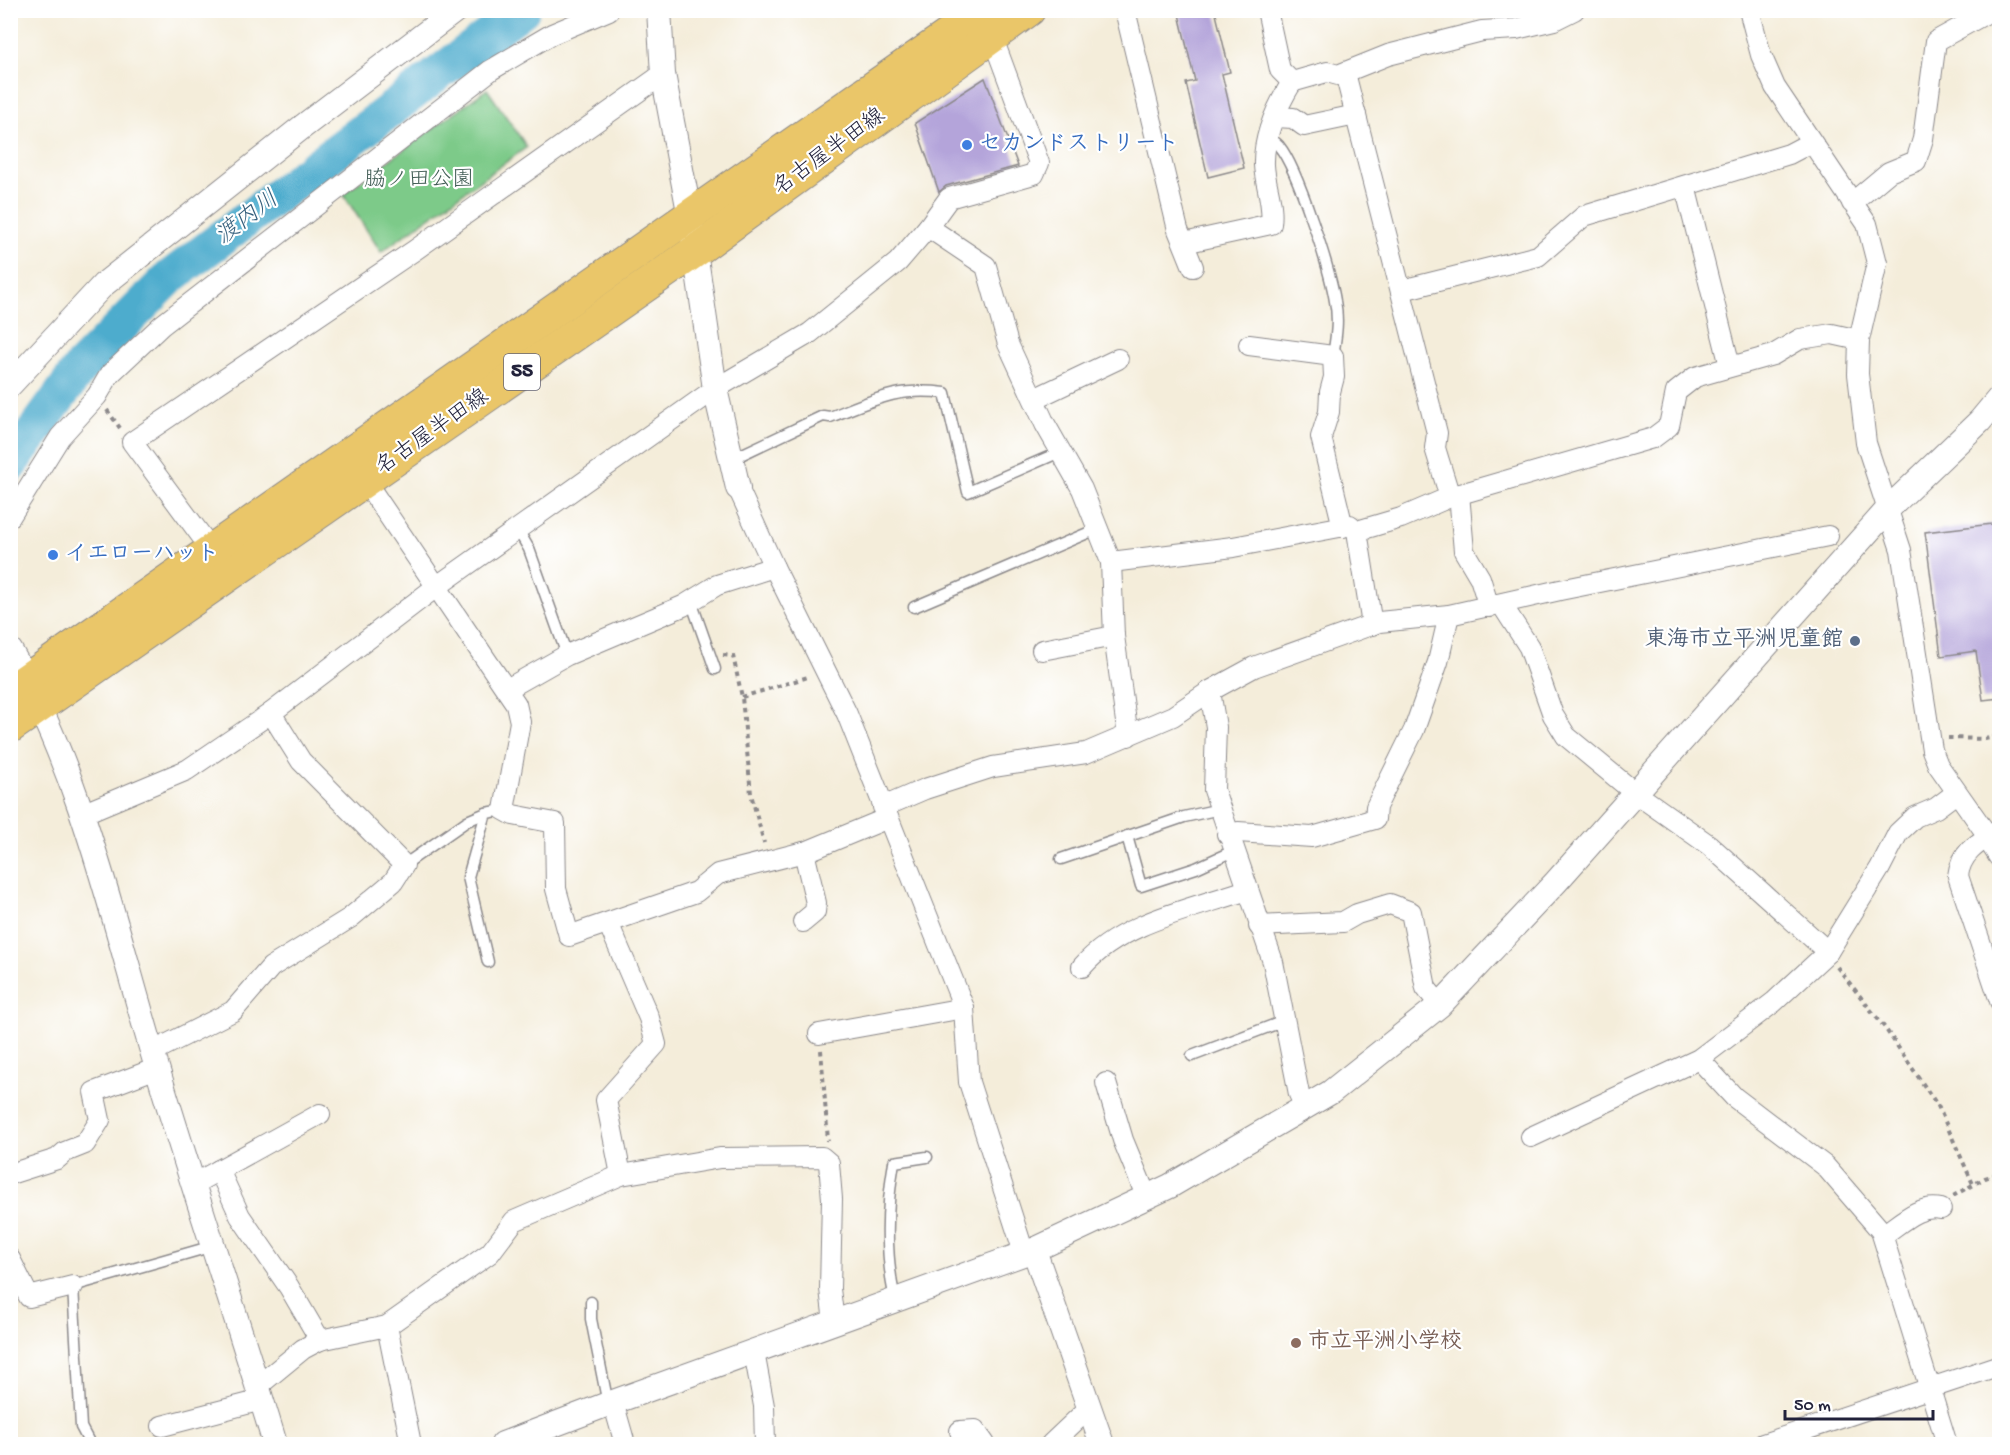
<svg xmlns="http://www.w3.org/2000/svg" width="2010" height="1455" font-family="'Gochi Hand','Klee One',sans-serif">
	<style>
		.green { fill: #7dca89; stroke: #507662; stroke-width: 1.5 }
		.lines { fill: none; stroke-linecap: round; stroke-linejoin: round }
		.river { stroke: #4eaccd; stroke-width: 36 }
		.building { fill: #b4a4da }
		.service-casing { stroke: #8b888a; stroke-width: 13 }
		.minor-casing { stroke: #8b888a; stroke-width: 22 }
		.tertiary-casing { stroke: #8b888a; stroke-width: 26 }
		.primary-casing { stroke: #8b888a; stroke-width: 34 }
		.path { stroke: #8b888a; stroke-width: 4; stroke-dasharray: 4.5 4.5; stroke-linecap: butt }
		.service { stroke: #fff; stroke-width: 10 }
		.minor { stroke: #fff; stroke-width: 20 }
		.tertiary { stroke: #fff; stroke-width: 24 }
		.primary { stroke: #eac669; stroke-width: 32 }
		.shop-dot { fill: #3f7fe0; stroke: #fff; stroke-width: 2 }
		.service-dot { fill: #5c6f8a; stroke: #fff; stroke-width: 2 }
		.education-dot { fill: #8d6e63; stroke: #fff; stroke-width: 2 }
		.labels { text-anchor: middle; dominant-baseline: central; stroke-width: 4.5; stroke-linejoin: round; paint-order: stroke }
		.shield { fill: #fff; stroke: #646476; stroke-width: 1.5 }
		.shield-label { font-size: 21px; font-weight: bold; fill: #22223b }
		.shop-label { font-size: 22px; font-weight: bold; fill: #366cbe; stroke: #fff; text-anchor: start }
		.street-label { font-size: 22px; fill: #22223b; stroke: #fff }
		.park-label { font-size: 22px; fill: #425d56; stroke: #fff }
		.service-label { font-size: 22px; font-weight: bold; fill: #4e5e75; stroke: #fff; text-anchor: end }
		.education-label { font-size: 22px; font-weight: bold; fill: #785e54; stroke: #fff; text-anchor: start }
		.water-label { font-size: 24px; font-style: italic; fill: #36607d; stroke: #fff }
	</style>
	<rect width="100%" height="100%" fill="#fff"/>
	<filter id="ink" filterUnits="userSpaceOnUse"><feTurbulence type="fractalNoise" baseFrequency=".0167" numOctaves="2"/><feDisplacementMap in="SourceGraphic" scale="12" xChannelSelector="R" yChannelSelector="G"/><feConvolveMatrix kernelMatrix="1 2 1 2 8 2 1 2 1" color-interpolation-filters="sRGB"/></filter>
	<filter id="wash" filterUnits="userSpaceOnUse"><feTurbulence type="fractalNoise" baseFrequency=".008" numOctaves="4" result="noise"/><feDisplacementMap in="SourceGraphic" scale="24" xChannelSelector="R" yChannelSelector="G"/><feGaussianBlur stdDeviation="1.35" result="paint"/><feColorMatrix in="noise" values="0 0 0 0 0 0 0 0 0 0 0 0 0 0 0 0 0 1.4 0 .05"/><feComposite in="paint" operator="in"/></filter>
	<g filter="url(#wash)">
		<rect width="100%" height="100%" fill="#f4edda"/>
		<polygon class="green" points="487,89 527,147 381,252 343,194"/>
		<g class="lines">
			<polyline class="river" points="10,465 80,368 169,278 522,10"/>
		</g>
		<g id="blocks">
			<g class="building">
				<polygon points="1178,10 1215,10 1230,72 1222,74 1244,168 1208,177 1186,83 1195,81"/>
				<polygon points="985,78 1018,166 946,186 939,192 915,123"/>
				<polygon points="2000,523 2000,698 1983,700 1976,651 1941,656 1925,532"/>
			</g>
		</g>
	</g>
	<g filter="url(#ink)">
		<use href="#blocks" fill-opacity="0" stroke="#8b888a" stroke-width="1.5"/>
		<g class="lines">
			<g class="service-casing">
				<g id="service">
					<path d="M 1268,138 C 1271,140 1277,142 1279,146 C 1298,169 1330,270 1335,301 C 1339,320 1336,337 1333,356"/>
					<path d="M 732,459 L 823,416 L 830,417 C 874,400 896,387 945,393 L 968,492 L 1060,452"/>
					<polyline points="518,530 529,549 567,655"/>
					<polyline points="691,601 715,669"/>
					<polyline points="914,607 1097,529"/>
					<polyline points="1127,836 1141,886 1196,868 1233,851"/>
					<polyline points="1061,859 1184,817 1220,809"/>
					<polyline points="404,865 467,821 486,813"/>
					<polyline points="488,962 468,877 486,813 504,810"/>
					<polyline points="1192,1056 1284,1021"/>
					<path d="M 895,1300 C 885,1254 886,1208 894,1162 L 927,1157"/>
					<polyline points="591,1302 591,1319 608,1404"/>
					<polyline points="90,1444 81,1427 73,1286 213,1246"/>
				</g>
			</g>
			<g class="minor-casing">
				<g id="minor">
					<polyline points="1125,10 1178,230 1193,267"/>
					<polyline points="1267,10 1280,70 1292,82 1327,72 1338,75 1388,55 1482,31 1516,29 1554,20 1574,10"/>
					<polyline points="1749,10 1761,55 1775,87 1867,224 1877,263 1859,340 1858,374 1866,443 1901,550 1932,750 1938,765 1988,836"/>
					<polyline points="1345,73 1437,433 1435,448 1450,497"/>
					<polyline points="1276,117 1293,118 1304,126 1356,115"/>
					<polyline points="1685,186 1730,366"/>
					<polyline points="1852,203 1889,172 1916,161 1923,139 1936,41 1992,10"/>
					<polyline points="928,227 986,266 1008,344 1045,424 1082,489 1111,562 1114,636 1128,736"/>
					<path d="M 1184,243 L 1271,224 C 1274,203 1265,185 1264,165 C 1263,137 1278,105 1292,82"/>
					<polyline points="1402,290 1538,256 1584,216 1789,154 1810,143"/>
					<polyline points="1249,345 1333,356 1334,377 1330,392 1329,412 1321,437 1343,527"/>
					<polyline points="1034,399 1118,359"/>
					<polyline points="365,481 516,704 520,722 504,810 513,815 555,823 556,889 569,936 696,892 718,874 808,851 888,818"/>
					<polyline points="738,488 774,567 847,714 964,1008 969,1082 1024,1253"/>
					<polyline points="1459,494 1464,551 1480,578 1489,607"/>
					<polyline points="10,517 60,437 97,396 110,374 162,325 491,70 552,34 609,10"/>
					<polyline points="1357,531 1372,625"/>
					<polyline points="211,549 132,442 415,250 663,74"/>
					<polyline points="1111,562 1233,547 1350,525 1357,531 1401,518 1450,497 1653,438 1669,426 1676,392 1695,377 1773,355 1800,339 1832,334 1859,340"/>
					<polyline points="1502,605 1529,647 1553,715 1566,736 1634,792 1709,845 1828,952"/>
					<polyline points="1042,650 1114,636"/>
					<polyline points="507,689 567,655 683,606 717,585 774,567"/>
					<polyline points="1210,691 1216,727 1214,790 1273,962 1299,1094 1305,1107"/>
					<polyline points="883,807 925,789 993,767 1086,753 1173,716 1210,691 1254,667 1379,622 1449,615 1560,590 1828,536"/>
					<polyline points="82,814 187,770 271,713 436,587 715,389 810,333 898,262 928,227 949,198 1034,174 1039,163 992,36"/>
					<path d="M 2000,829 C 1980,842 1961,851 1958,876 L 2000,1001"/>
					<polyline points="1227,834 1238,832 1312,837 1375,819 1376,807 1414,730 1438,662 1449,615"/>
					<polyline points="803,922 815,912 816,903 804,852"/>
					<polyline points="609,925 649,1018 656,1044 606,1100 621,1175"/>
					<polyline points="1259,926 1343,922 1357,914 1390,904 1411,912 1426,988 1440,1005"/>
					<path d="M 1082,967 C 1121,922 1192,909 1247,890"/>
					<polyline points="819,1034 964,1008"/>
					<polyline points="152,1052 233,1011 271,967 350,918 393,882 404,865 301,761 271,713"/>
					<polyline points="1699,1059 1734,1097 1825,1166 1881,1231 1947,1444"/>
					<polyline points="1106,1083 1123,1140 1147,1198"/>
					<polyline points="1531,1137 1699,1059 1774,1002 1828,952 1880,868 1898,833 1915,817 1936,808 1956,793"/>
					<polyline points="219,1170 240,1216 289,1287 320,1340"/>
					<polyline points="10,1174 57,1159 65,1152 85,1144 100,1120 94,1092 157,1068"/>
					<polyline points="192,1185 320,1114"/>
					<path d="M 1883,1235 C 1901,1223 1919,1204 1941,1209"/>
					<polyline points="10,1259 29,1297 73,1286"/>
					<polyline points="387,1326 411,1444"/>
					<polyline points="754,1352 764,1406 765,1444"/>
					<polyline points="258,1386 303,1349 320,1340 387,1326 490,1253 514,1221 621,1175 720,1158 822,1157 829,1163 832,1199 830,1289 834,1322"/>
					<polyline points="613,1402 625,1444"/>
					<polyline points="162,1426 262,1400"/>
					<polyline points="960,1431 975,1430 985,1444"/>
					<polyline points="1051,1444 1089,1408"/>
					<polyline points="1763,1444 2000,1365"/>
				</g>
			</g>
			<g class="tertiary-casing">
				<g id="tertiary">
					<polyline points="659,10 663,74 690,217 715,389 738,488"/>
					<polyline points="10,385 103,285 301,128 456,10"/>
					<path d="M 10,650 C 81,773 112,916 152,1051 C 191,1183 236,1313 275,1444"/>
					<polyline points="1988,836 2000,855"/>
					<polyline points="1034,1250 1102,1444"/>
					<polyline points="503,1444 608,1404 1034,1250 1170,1186 1331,1092 1440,1005 1556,882 1889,508 1980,421 2000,397"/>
				</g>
			</g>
			<g class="primary-casing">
				<g id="primary">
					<polyline points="10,691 984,10"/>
					<polyline points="10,727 694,252 1029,10"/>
				</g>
			</g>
			<g class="path">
				<polyline points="107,410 120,428"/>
				<polyline points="723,655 733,656 742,697 751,794 764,843"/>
				<polyline points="742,697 808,677"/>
				<polyline points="1948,738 1985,739 2000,736"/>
				<polyline points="1837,967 1885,1028 1938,1106 1973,1184"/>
				<polyline points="821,1050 828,1141"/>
				<polyline points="1953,1196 1985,1178 2000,1173"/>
			</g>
			<use href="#service" class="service"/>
			<use href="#minor" class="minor"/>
			<use href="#tertiary" class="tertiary"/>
			<use href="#primary" class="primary"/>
		</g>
	</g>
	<g class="shop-dot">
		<circle cx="967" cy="145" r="6"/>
		<circle cx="53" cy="555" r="6"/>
	</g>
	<circle class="service-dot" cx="1855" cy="641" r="6"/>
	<circle class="education-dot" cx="1296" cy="1343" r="6"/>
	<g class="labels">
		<rect class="shield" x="504" y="354" width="36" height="36" rx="4.5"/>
		<g class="shield-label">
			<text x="522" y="372">55</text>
		</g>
		<g class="shop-label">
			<text x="979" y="145">セカンドストリート</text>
			<text x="65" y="555">イエローハット</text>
		</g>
		<g class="street-label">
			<text transform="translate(830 153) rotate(-36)">名古屋半田線</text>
			<text transform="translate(433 433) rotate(-35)">名古屋半田線</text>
		</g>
		<g class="park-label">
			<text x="419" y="181">脇ノ田公園</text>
		</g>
		<g class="service-label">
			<text x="1843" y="641">東海市立平洲児童館</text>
		</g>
		<g class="education-label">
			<text x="1308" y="1343">市立平洲小学校</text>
		</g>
		<g class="water-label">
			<text transform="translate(248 219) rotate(-37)">渡内川</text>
		</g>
	</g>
	<rect width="2010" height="1455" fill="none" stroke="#fff" stroke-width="36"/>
	<path d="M1785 1410v9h148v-9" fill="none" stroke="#22223b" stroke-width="3"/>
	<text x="1794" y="1410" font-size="18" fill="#22223b" stroke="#ffffff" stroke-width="4.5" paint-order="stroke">50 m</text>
</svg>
